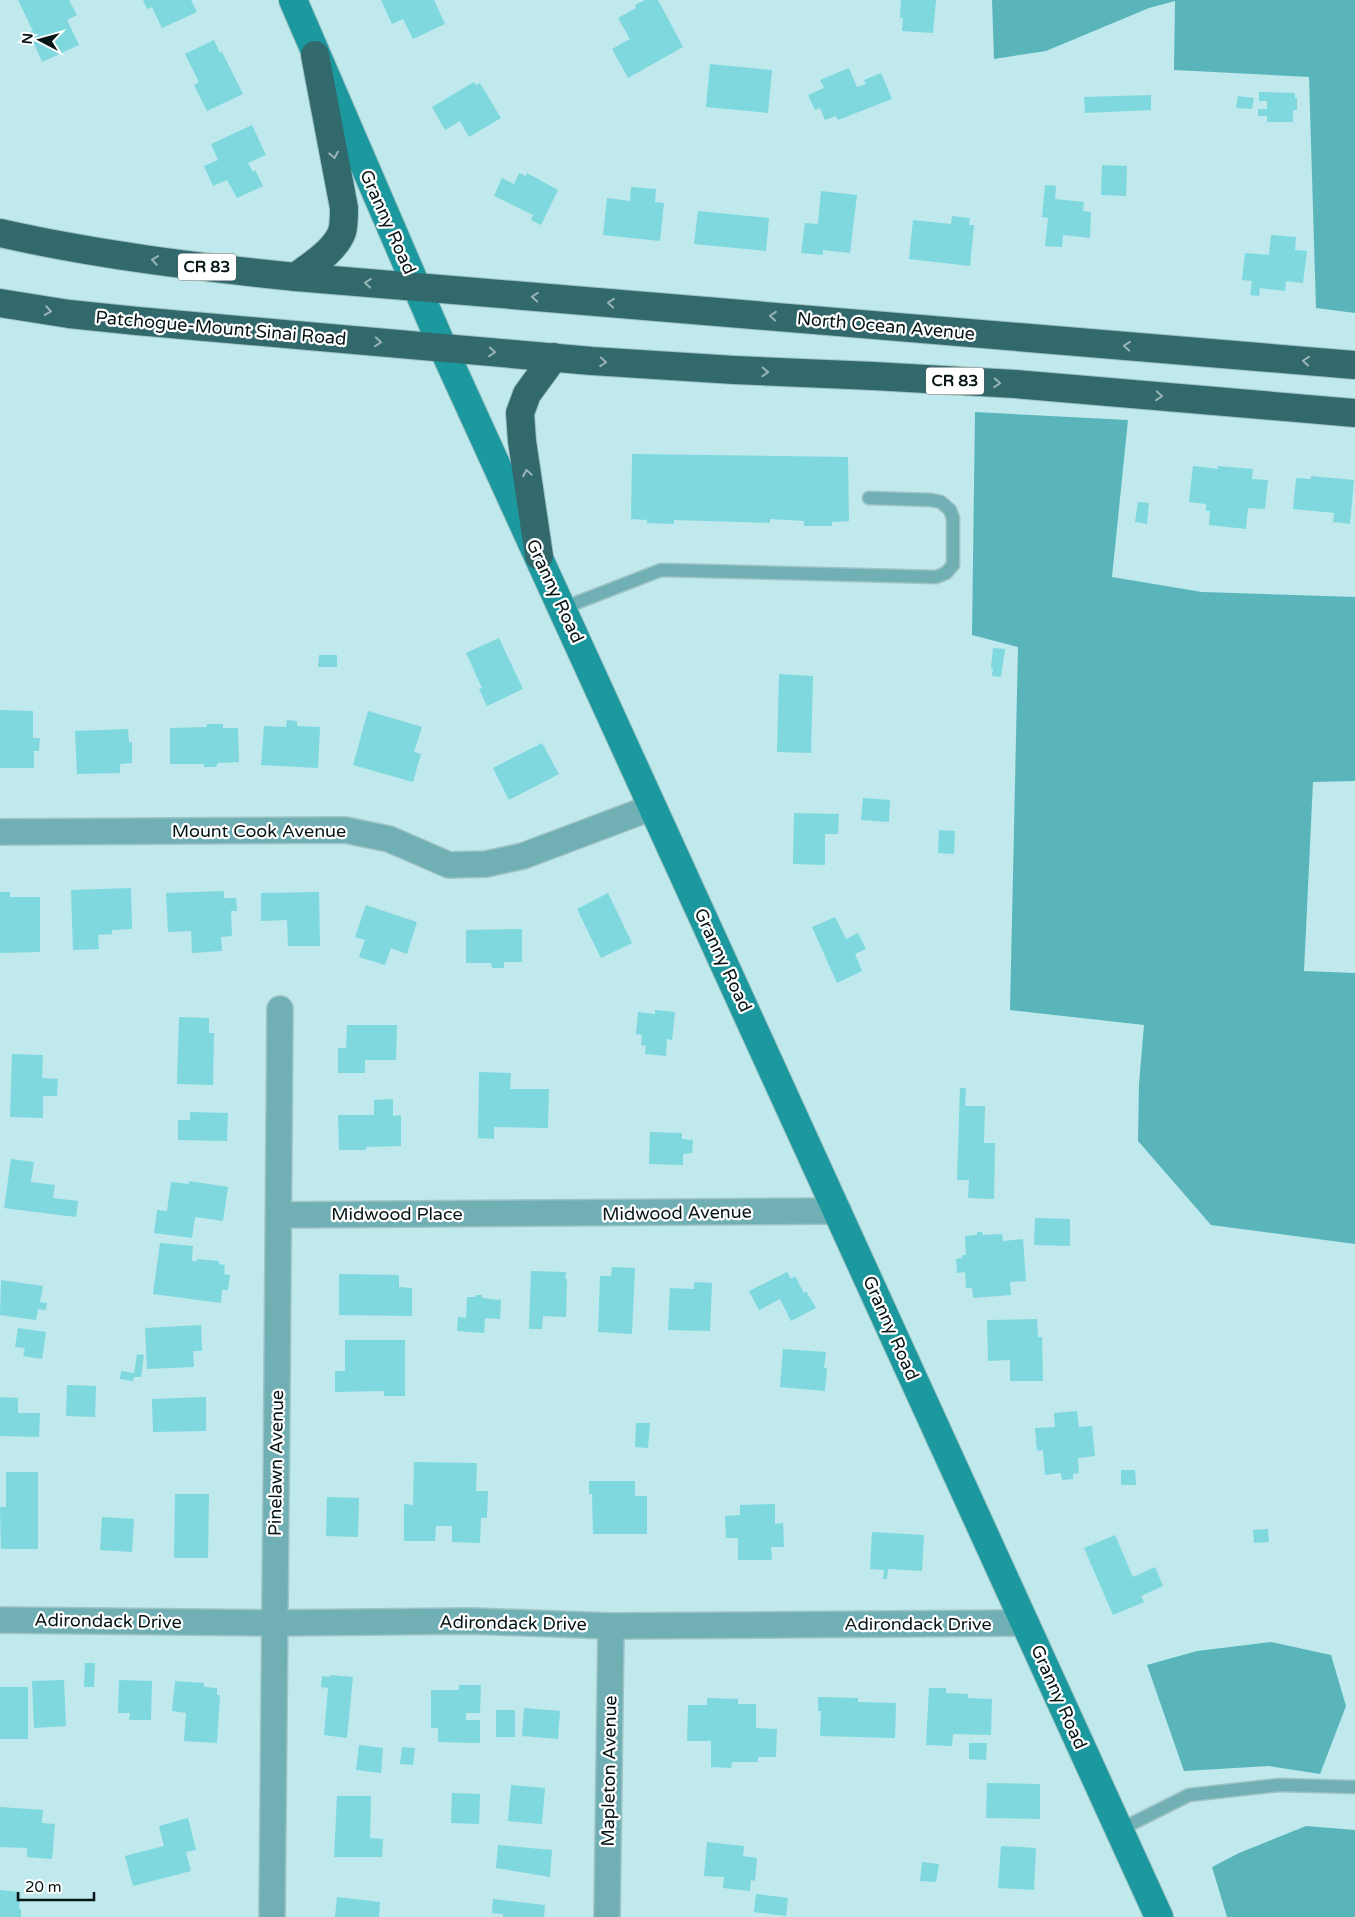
<svg xmlns="http://www.w3.org/2000/svg" width="1355" height="1917" font-family="'Varela Round',sans-serif">
	<style>
		.forest { fill: #5ab5bb }
		.building { fill: #7ed8de }
		.lines { fill: none; stroke-linecap: round; stroke-linejoin: round }
		.lane-casing { stroke: #9ec3c5; stroke-width: 15 }
		.street-casing { stroke: #9ec3c5; stroke-width: 28 }
		.secondary-casing { stroke: #9ec3c5; stroke-width: 30 }
		.highway-casing { stroke: #9ec3c5; stroke-width: 30 }
		.lane { stroke: #70b0b5; stroke-width: 12 }
		.street { stroke: #70b0b5; stroke-width: 25 }
		.secondary { stroke: #1c989f; stroke-width: 28 }
		.highway { stroke: #32696d; stroke-width: 28 }
		.oneway { stroke: #98b4b6 }
		.labels { text-anchor: middle; dominant-baseline: central; stroke-width: 4.5; stroke-linejoin: round; paint-order: stroke }
		.shield { fill: #fff; stroke: #505b5c; stroke-width: 1 }
		.shield-label { font-size: 16px; font-weight: bold; fill: #051516 }
		.street-label { font-size: 18px; fill: #051516; stroke: #fff }
	</style>
	<rect width="100%" height="100%" fill="#bfe9ec"/>
	<g class="forest">
		<polygon points="992,0 1355,0 1355,313 1316,308 1309,77 1174,70 1175,1 1149,8 1046,51 994,59"/>
		<polygon points="975,412 1128,420 1112,577 1202,592 1355,597 1355,781 1313,782 1304,971 1355,973 1355,1244 1211,1225 1138,1141 1139,1084 1144,1025 1010,1010 1018,647 972,635"/>
		<polygon points="1271,1642 1331,1655 1346,1706 1320,1774 1269,1766 1184,1771 1147,1665 1197,1651"/>
		<polygon points="1306,1826 1355,1830 1355,1917 1227,1917 1212,1867 1239,1853"/>
	</g>
	<g class="building">
		<polygon points="18,0 69,0 77,15 67,20 79,45 42,62 29,32 33,31"/>
		<polygon points="143,0 191,0 197,12 162,28 152,7 147,9"/>
		<polygon points="381,0 434,0 445,24 413,39 403,19 392,24"/>
		<polygon points="645,0 658,0 683,47 628,78 612,49 630,39 618,18 636,8 635,5"/>
		<polygon points="901,0 936,0 933,33 902,31 903,18 900,18"/>
		<polygon points="214,40 220,53 222,52 243,94 207,111 194,85 199,82 185,54"/>
		<polygon points="710,64 772,70 768,113 706,107"/>
		<polygon points="849,68 857,87 866,84 864,80 881,73 892,99 838,120 836,116 825,120 820,108 815,110 808,95 824,88 820,80"/>
		<polygon points="474,82 476,85 480,83 501,118 469,137 460,121 445,130 432,107"/>
		<polygon points="1259,92 1295,93 1295,98 1297,98 1297,110 1293,110 1293,122 1267,122 1267,116 1258,116 1258,109 1267,109 1267,101 1259,101"/>
		<polygon points="1151,95 1151,110 1085,113 1084,97"/>
		<polygon points="1238,96 1254,98 1252,109 1236,108"/>
		<polygon points="252,125 266,155 248,163 253,172 255,170 263,186 237,198 227,180 213,186 204,166 218,160 211,144"/>
		<polygon points="1102,165 1127,166 1126,196 1101,195"/>
		<polygon points="519,173 526,176 527,173 558,190 541,225 531,220 533,215 494,196 502,178 514,184"/>
		<polygon points="1045,185 1056,186 1055,199 1084,202 1083,211 1091,212 1090,238 1063,235 1062,247 1045,246 1048,218 1042,217"/>
		<polygon points="631,187 656,189 655,202 664,203 660,241 603,235 607,198 630,201"/>
		<polygon points="821,191 857,195 850,253 823,250 823,255 801,253 805,223 818,224"/>
		<polygon points="698,211 769,218 766,251 694,244"/>
		<polygon points="952,216 970,218 969,225 974,225 970,266 909,259 913,220 951,224"/>
		<polygon points="1271,235 1296,237 1295,250 1307,251 1303,283 1286,281 1285,291 1260,288 1259,296 1250,295 1252,281 1242,280 1245,253 1269,255"/>
		<polygon points="632,454 848,457 849,521 832,522 832,526 804,526 804,521 770,519 770,523 674,520 674,524 647,523 647,520 631,519"/>
		<polygon points="1193,466 1218,469 1218,466 1253,469 1252,479 1268,480 1265,509 1248,508 1246,529 1209,525 1210,511 1206,511 1206,504 1189,502"/>
		<polygon points="1311,476 1354,480 1350,524 1333,522 1334,513 1293,509 1296,478 1311,479"/>
		<polygon points="1138,502 1149,503 1147,524 1135,522"/>
		<polygon points="499,638 523,689 487,706 479,689 482,688 466,653"/>
		<polygon points="993,648 1005,649 1001,677 992,676 993,668 991,668"/>
		<polygon points="319,655 337,655 337,667 318,667"/>
		<polygon points="779,674 813,676 811,753 777,752"/>
		<polygon points="0,710 33,711 33,738 40,738 39,751 34,751 34,768 0,768"/>
		<polygon points="368,711 422,727 414,752 421,754 413,782 353,765"/>
		<polygon points="287,720 297,721 297,726 320,727 318,768 261,765 264,726 286,727"/>
		<polygon points="207,724 223,724 223,728 238,728 239,762 218,763 216,767 204,767 204,764 170,764 170,728 207,727"/>
		<polygon points="128,729 129,742 132,742 132,763 120,764 120,773 77,774 75,731"/>
		<polygon points="542,743 559,774 509,800 493,768"/>
		<polygon points="863,798 890,800 889,822 861,820"/>
		<polygon points="794,813 839,814 838,834 825,834 825,865 793,864"/>
		<polygon points="939,830 955,831 954,854 938,853"/>
		<polygon points="131,888 132,929 112,930 112,934 98,935 99,949 73,950 71,890"/>
		<polygon points="224,891 224,898 236,898 237,911 231,911 232,936 221,937 222,951 192,953 191,931 168,932 166,893"/>
		<polygon points="0,892 10,892 10,897 40,897 40,952 0,953"/>
		<polygon points="319,892 320,946 288,946 287,920 261,921 261,893"/>
		<polygon points="608,893 632,943 601,958 577,909"/>
		<polygon points="366,905 417,922 407,954 391,948 385,965 359,957 365,940 355,937"/>
		<polygon points="835,917 846,939 858,933 866,949 855,954 862,971 837,983 812,927"/>
		<polygon points="522,929 522,962 504,962 504,968 492,968 491,963 466,963 466,930"/>
		<polygon points="655,1010 675,1012 672,1040 667,1039 666,1056 645,1054 646,1046 641,1045 642,1035 636,1034 638,1012 655,1014"/>
		<polygon points="179,1017 209,1018 209,1033 214,1033 213,1085 177,1084"/>
		<polygon points="347,1025 397,1025 396,1060 365,1060 365,1073 338,1073 338,1048 346,1048"/>
		<polygon points="12,1054 43,1055 42,1078 58,1079 57,1096 43,1096 43,1118 10,1117"/>
		<polygon points="479,1072 511,1073 510,1089 549,1089 548,1128 494,1127 494,1139 478,1138"/>
		<polygon points="960,1088 966,1088 965,1106 985,1106 984,1143 995,1143 994,1199 968,1198 969,1180 957,1180"/>
		<polygon points="393,1099 393,1116 401,1115 401,1146 366,1147 366,1150 339,1150 338,1115 374,1115 374,1100"/>
		<polygon points="190,1112 228,1113 227,1141 178,1140 178,1120 190,1120"/>
		<polygon points="650,1132 682,1133 682,1139 693,1140 692,1153 683,1154 683,1165 649,1164"/>
		<polygon points="11,1159 34,1162 31,1182 55,1185 53,1198 78,1201 76,1217 4,1208"/>
		<polygon points="189,1181 228,1187 223,1221 195,1217 192,1238 154,1233 157,1210 167,1211 171,1182 189,1184"/>
		<polygon points="1035,1218 1070,1219 1070,1246 1034,1245"/>
		<polygon points="977,1232 982,1232 983,1235 1002,1234 1003,1241 1023,1239 1026,1281 1010,1282 1011,1295 973,1298 972,1288 966,1288 965,1272 957,1273 956,1259 962,1258 962,1255 966,1255 965,1236 977,1235"/>
		<polygon points="160,1243 193,1246 192,1261 197,1261 197,1259 219,1261 219,1264 225,1265 224,1274 230,1275 228,1290 222,1290 221,1303 153,1294"/>
		<polygon points="612,1267 635,1268 632,1334 598,1332 600,1276 611,1276"/>
		<polygon points="531,1271 566,1272 565,1279 567,1279 566,1317 543,1316 542,1329 529,1329"/>
		<polygon points="787,1272 791,1279 795,1276 804,1293 806,1291 816,1308 791,1321 780,1299 759,1310 749,1291"/>
		<polygon points="339,1274 399,1275 399,1287 412,1288 412,1316 339,1315"/>
		<polygon points="1,1280 43,1286 40,1302 47,1303 46,1310 38,1309 36,1320 0,1315"/>
		<polygon points="694,1282 712,1283 710,1331 668,1330 670,1288 694,1289"/>
		<polygon points="476,1295 482,1295 482,1298 501,1300 500,1319 485,1318 484,1333 457,1331 458,1317 466,1318 467,1297 475,1297"/>
		<polygon points="1037,1319 1038,1337 1042,1337 1043,1381 1010,1381 1010,1360 988,1361 987,1320"/>
		<polygon points="201,1325 202,1351 193,1351 194,1367 147,1369 145,1328"/>
		<polygon points="18,1328 46,1332 42,1359 23,1356 25,1348 15,1347"/>
		<polygon points="345,1340 405,1340 405,1396 384,1396 384,1391 335,1392 335,1371 345,1371"/>
		<polygon points="783,1349 826,1352 824,1368 827,1368 825,1391 780,1387"/>
		<polygon points="137,1354 144,1355 141,1377 134,1377 133,1381 120,1379 121,1371 134,1373"/>
		<polygon points="67,1385 96,1386 95,1417 66,1416"/>
		<polygon points="0,1397 18,1398 18,1413 40,1413 39,1437 0,1436"/>
		<polygon points="206,1397 206,1431 153,1432 152,1399"/>
		<polygon points="1077,1411 1079,1427 1092,1426 1095,1456 1078,1458 1079,1473 1073,1474 1073,1479 1062,1480 1061,1473 1045,1475 1043,1450 1037,1451 1035,1428 1055,1427 1054,1413"/>
		<polygon points="636,1423 650,1423 648,1448 635,1447"/>
		<polygon points="414,1462 477,1463 476,1491 488,1491 487,1518 481,1518 480,1543 452,1542 452,1526 436,1526 435,1541 404,1541 404,1504 413,1505"/>
		<polygon points="1121,1470 1135,1470 1136,1485 1121,1485"/>
		<polygon points="6,1472 38,1472 38,1549 1,1549 0,1507 6,1507"/>
		<polygon points="589,1481 635,1481 635,1496 647,1496 647,1534 593,1534 592,1494 589,1494"/>
		<polygon points="175,1494 209,1494 208,1558 174,1558"/>
		<polygon points="327,1497 359,1498 358,1537 326,1536"/>
		<polygon points="775,1504 775,1524 783,1523 784,1547 771,1547 772,1560 738,1560 738,1538 726,1538 725,1516 740,1515 740,1505"/>
		<polygon points="102,1517 134,1519 132,1552 100,1550"/>
		<polygon points="1268,1529 1269,1542 1254,1543 1253,1530"/>
		<polygon points="872,1532 924,1535 922,1571 888,1569 887,1579 883,1579 884,1570 870,1569"/>
		<polygon points="1115,1535 1133,1577 1155,1567 1163,1586 1141,1596 1144,1602 1113,1615 1084,1548"/>
		<polygon points="85,1663 95,1663 94,1687 84,1687"/>
		<polygon points="330,1675 353,1677 347,1738 324,1735 328,1688 321,1687 322,1676 330,1677"/>
		<polygon points="64,1680 66,1726 34,1728 32,1681"/>
		<polygon points="119,1680 152,1681 151,1720 129,1720 130,1713 118,1713"/>
		<polygon points="175,1681 204,1683 204,1687 217,1688 217,1695 220,1695 217,1743 184,1741 186,1713 172,1711"/>
		<polygon points="459,1685 481,1685 480,1713 466,1713 466,1720 480,1720 480,1743 438,1742 438,1728 431,1728 431,1690 459,1690"/>
		<rect x="0" y="1687" width="28" height="52"/>
		<polygon points="929,1688 946,1688 946,1693 968,1694 968,1698 992,1699 991,1735 953,1734 952,1746 926,1745"/>
		<polygon points="818,1697 858,1698 858,1702 896,1703 895,1738 820,1736 821,1711 818,1711"/>
		<polygon points="707,1698 738,1699 738,1704 756,1704 756,1728 777,1729 776,1757 758,1757 758,1762 732,1762 731,1768 711,1767 711,1741 687,1741 688,1705 707,1705"/>
		<polygon points="524,1708 560,1711 558,1739 522,1736"/>
		<rect x="496" y="1710" width="19" height="27"/>
		<polygon points="969,1743 987,1743 986,1760 969,1759"/>
		<polygon points="359,1745 383,1748 381,1773 356,1770"/>
		<polygon points="402,1747 415,1748 413,1765 400,1764"/>
		<polygon points="987,1783 1040,1784 1040,1819 986,1818"/>
		<polygon points="511,1785 545,1788 542,1824 508,1821"/>
		<polygon points="452,1793 480,1794 479,1824 451,1823"/>
		<polygon points="337,1796 371,1796 370,1838 383,1839 382,1857 334,1857"/>
		<polygon points="0,1807 43,1810 42,1823 55,1824 52,1859 27,1857 27,1848 0,1847"/>
		<polygon points="188,1818 196,1850 186,1852 191,1871 133,1886 125,1856 164,1846 159,1826"/>
		<polygon points="707,1842 744,1846 743,1856 757,1858 755,1881 751,1880 750,1891 723,1888 724,1877 704,1876"/>
		<polygon points="498,1845 552,1850 550,1877 496,1868"/>
		<polygon points="1001,1846 1036,1848 1034,1890 998,1888"/>
		<polygon points="922,1862 939,1864 936,1882 920,1881"/>
		<polygon points="0,1890 21,1892 19,1909 21,1909 21,1917 0,1917"/>
		<polygon points="756,1894 788,1898 786,1916 754,1912"/>
		<polygon points="337,1897 380,1902 379,1917 335,1917"/>
		<polygon points="493,1899 545,1905 544,1917 503,1917 503,1914 492,1913"/>
	</g>
	<g class="lines">
		<g class="lane-casing">
			<g id="lane">
				<polyline points="563,608 661,570 936,577 946,573 953,565 953,518 950,510 941,502 931,500 869,498"/>
				<polyline points="1119,1830 1189,1795 1279,1785 1355,1787"/>
			</g>
		</g>
		<g class="street-casing">
			<g id="street">
				<polyline points="0,832 345,830 389,839 449,865 486,864 523,856 653,807"/>
				<polyline points="280,1215 838,1211"/>
				<polyline points="0,1620 273,1623 471,1621 611,1626 1026,1623"/>
				<path d="M 272,1917 C 273,1614 280,1312 280,1009"/>
				<polyline points="607,1917 611,1626"/>
			</g>
		</g>
		<g class="secondary-casing">
			<polyline id="secondary" points="293,0 443,348 1159,1917"/>
		</g>
		<g class="highway-casing">
			<g id="highway">
				<path d="M 0,233 C 97,255 197,267 296,277 L 1355,365"/>
				<path d="M 296,277 C 312,264 334,252 342,232 C 344,225 344,216 344,208 L 315,55"/>
				<polyline points="0,303 69,314 137,321 592,361 734,370 873,376 1015,384 1355,413"/>
				<polyline points="539,556 522,441 520,413 527,394 554,357"/>
			</g>
		</g>
		<use href="#lane" class="lane"/>
		<use href="#street" class="street"/>
		<use href="#secondary" class="secondary"/>
		<use href="#highway" class="highway"/>
	</g>
	<defs><path id="oneway-chevron" d="M-2-3.5L2.5 0L-2 3.5" fill="none" stroke-width="1.6" stroke-linecap="round" stroke-linejoin="round" transform="scale(1.25)"/></defs>
	<g class="oneway">
		<use href="#oneway-chevron" transform="translate(334 155) rotate(79)"/>
		<use href="#oneway-chevron" transform="translate(155 260) rotate(-172)"/>
		<use href="#oneway-chevron" transform="translate(368 283) rotate(-175)"/>
		<use href="#oneway-chevron" transform="translate(535 297) rotate(-176)"/>
		<use href="#oneway-chevron" transform="translate(611 303) rotate(-175)"/>
		<use href="#oneway-chevron" transform="translate(48 311) rotate(9)"/>
		<use href="#oneway-chevron" transform="translate(773 316) rotate(-175)"/>
		<use href="#oneway-chevron" transform="translate(378 342) rotate(5)"/>
		<use href="#oneway-chevron" transform="translate(1127 346) rotate(-175)"/>
		<use href="#oneway-chevron" transform="translate(492 352) rotate(5)"/>
		<use href="#oneway-chevron" transform="translate(1306 361) rotate(-175)"/>
		<use href="#oneway-chevron" transform="translate(603 362) rotate(4)"/>
		<use href="#oneway-chevron" transform="translate(765 372) rotate(2)"/>
		<use href="#oneway-chevron" transform="translate(997 383) rotate(4)"/>
		<use href="#oneway-chevron" transform="translate(1159 396) rotate(5)"/>
		<use href="#oneway-chevron" transform="translate(527 473) rotate(-99)"/>
	</g>
	<g class="labels">
		<g class="shield">
			<rect x="178" y="253.5" width="58" height="27" rx="4"/>
			<rect x="926" y="367.5" width="58" height="27" rx="4"/>
		</g>
		<g class="shield-label">
			<text x="207" y="267">CR 83</text>
			<text x="955" y="381">CR 83</text>
		</g>
		<g class="street-label">
			<text transform="translate(388 222) rotate(66)">Granny Road</text>
			<text transform="translate(886 326) rotate(5)">North Ocean Avenue</text>
			<text transform="translate(221 328) rotate(5)">Patchogue-Mount Sinai Road</text>
			<text transform="translate(555 591) rotate(65)">Granny Road</text>
			<text x="259" y="831">Mount Cook Avenue</text>
			<text transform="translate(723 960) rotate(65)">Granny Road</text>
			<text transform="translate(677 1213) rotate(-1)">Midwood Avenue</text>
			<text x="397" y="1214">Midwood Place</text>
			<text transform="translate(891 1328) rotate(66)">Granny Road</text>
			<text transform="translate(276 1463) rotate(-89)">Pinelawn Avenue</text>
			<text transform="translate(108 1621) rotate(1)">Adirondack Drive</text>
			<text transform="translate(513 1623) rotate(1)">Adirondack Drive</text>
			<text x="918" y="1624">Adirondack Drive</text>
			<text transform="translate(1059 1697) rotate(66)">Granny Road</text>
			<text transform="translate(609 1771) rotate(-89)">Mapleton Avenue</text>
		</g>
	</g>
	<g transform="translate(40 40) rotate(276)" stroke="#ffffff" stroke-width="4" paint-order="stroke">
	<path d="M0-4L9 19L0 12L-9 19Z" fill="#051516"/>
	<text y="-8" font-size="14" font-weight="bold" text-anchor="middle" fill="#051516">N</text>
	</g>
	<path d="M18 1892v8h76v-8" fill="none" stroke="#051516" stroke-width="2.5"/>
	<text x="25" y="1892" font-size="15" fill="#051516" stroke="#ffffff" stroke-width="4" paint-order="stroke">20 m</text>
</svg>
